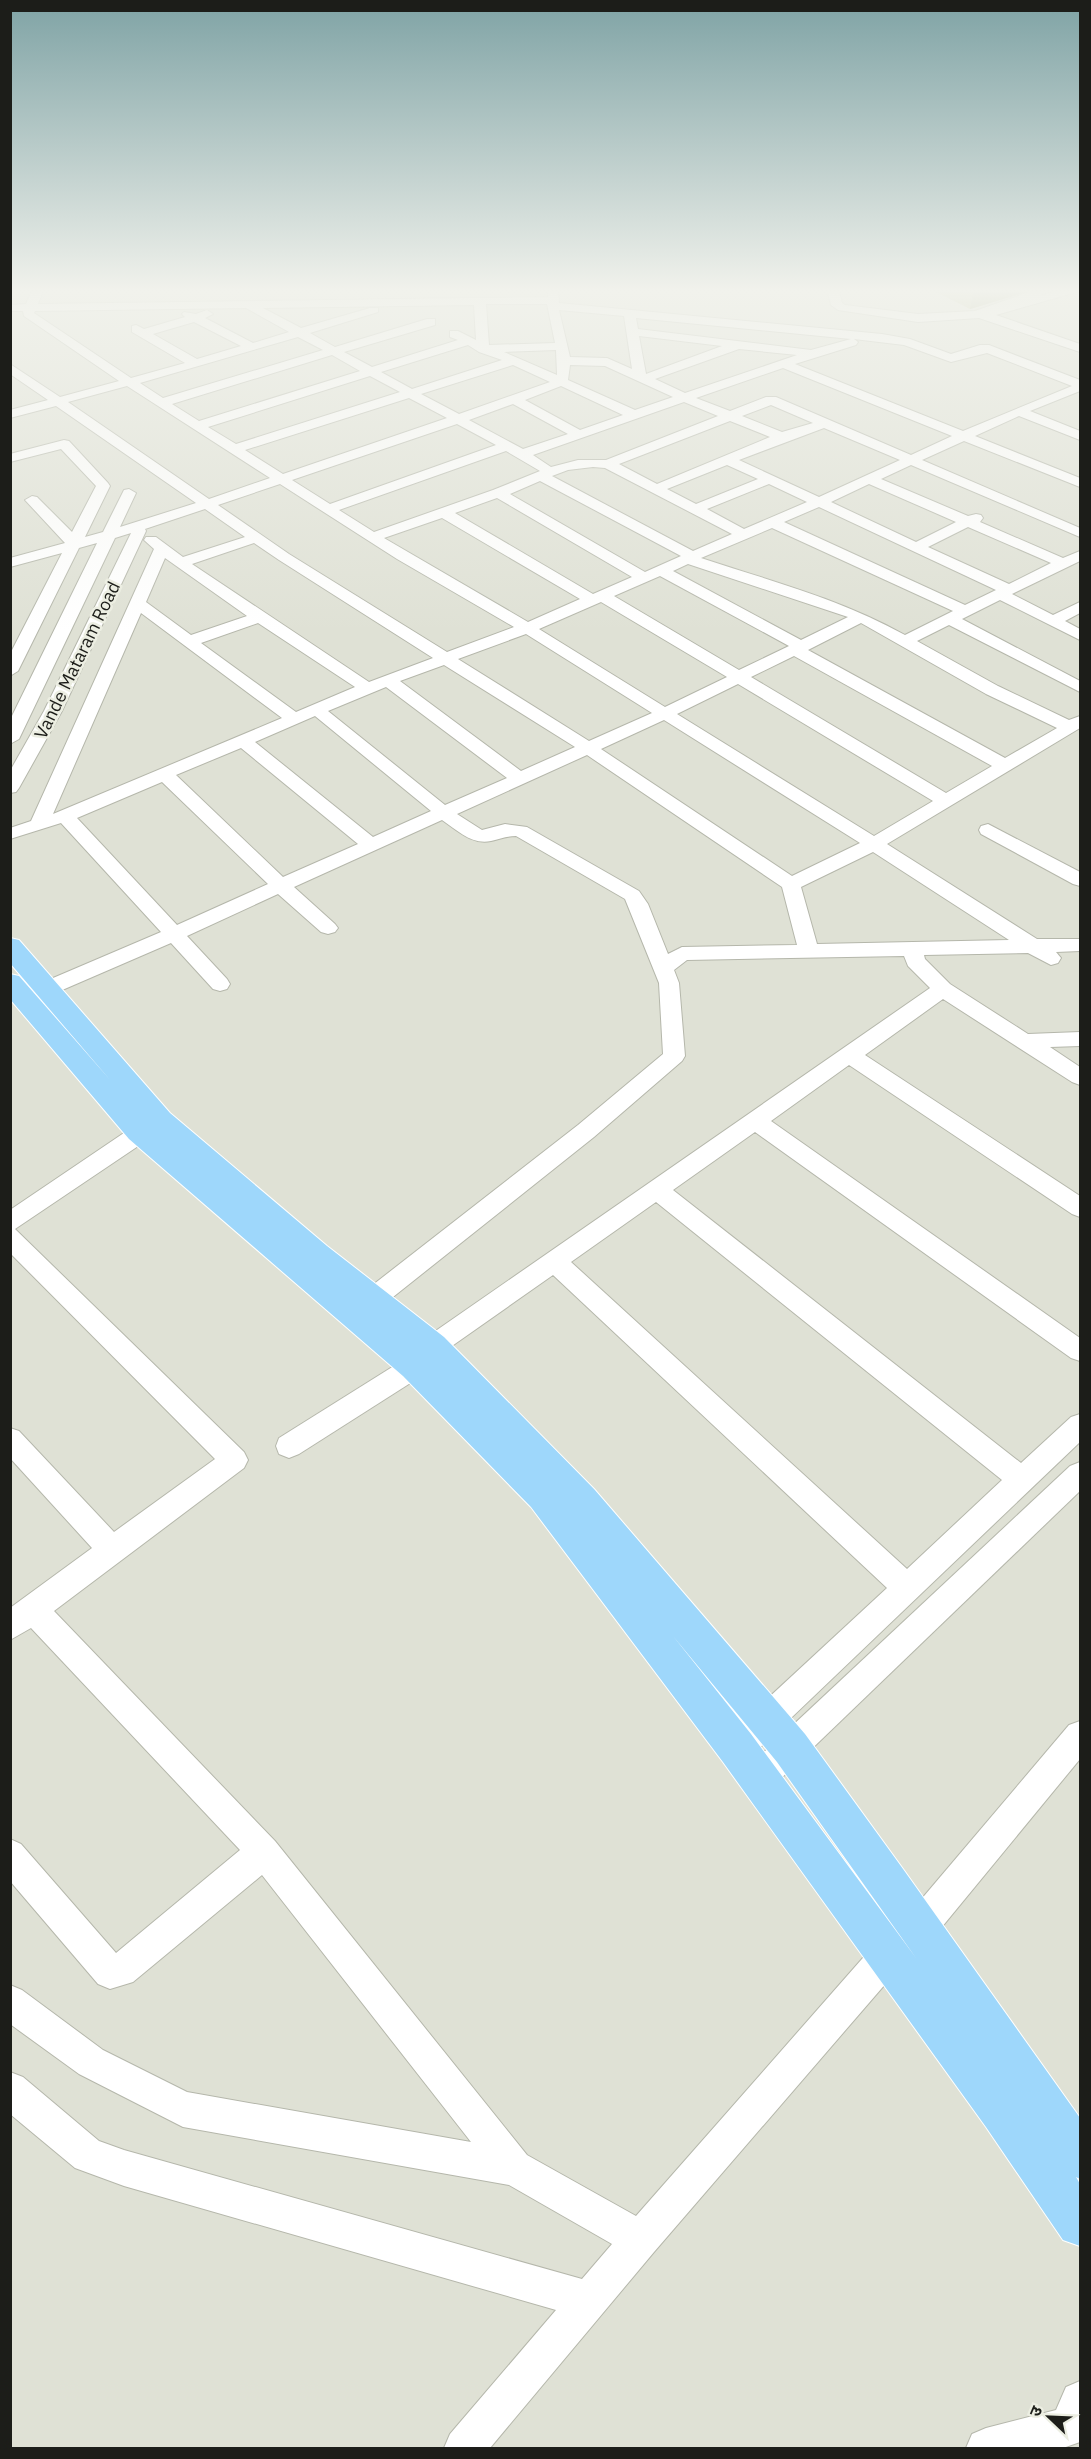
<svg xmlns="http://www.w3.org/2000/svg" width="1091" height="2459" font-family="'IBM Plex Sans','Noto Sans Devanagari',sans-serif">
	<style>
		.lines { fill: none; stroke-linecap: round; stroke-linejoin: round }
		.minor-casing { stroke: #b5b7ab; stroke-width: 2 }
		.major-casing { stroke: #fff; stroke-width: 2 }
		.minor { fill: #fff; fill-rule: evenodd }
		.major { fill: #9ed7fb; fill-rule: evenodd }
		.wall { fill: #aeb576 }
		.shaded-wall { fill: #8d9460 }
		.labels { text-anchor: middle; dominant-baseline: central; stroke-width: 5; stroke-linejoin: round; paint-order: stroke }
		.far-street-label { font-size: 18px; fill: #1c1d19; stroke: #eceee2 }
	</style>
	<rect width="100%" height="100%" fill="#dfe1d5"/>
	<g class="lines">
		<g class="minor-casing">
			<g id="minor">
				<path d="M 33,288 L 44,288 L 38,304 L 548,297 L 548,288 L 558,288 L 559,303 L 882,334 L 910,339 L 951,354 L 980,345 L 989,345 L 1080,380 L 1080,391 L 1030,411 L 1080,431 L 1080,440 L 1019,416 L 975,436 L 1080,478 L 1080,487 L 964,441 L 922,460 L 1080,528 L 1080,537 L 911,465 L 881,479 L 968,516 L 976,514 L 981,515 L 983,518 L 980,522 L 1063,558 L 1080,551 L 1080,561 L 1012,594 L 1053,615 L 1080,602 L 1080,613 L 1065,621 L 1080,629 L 1080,640 L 1000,600 L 962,619 L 1080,681 L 1080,692 L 949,625 L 917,641 L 998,686 L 1069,720 L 1080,716 L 1080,728 L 887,844 L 1037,939 L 1080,939 L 1080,951 L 1056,952 L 1061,958 L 1058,963 L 1051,965 L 1028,953 L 924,955 L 925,959 L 950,984 L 1028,1034 L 1080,1032 L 1080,1046 L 1050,1047 L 1080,1067 L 1080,1085 L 1072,1082 L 943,999 L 865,1055 L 1080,1196 L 1080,1217 L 1072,1214 L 849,1065 L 771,1121 L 1080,1338 L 1080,1361 L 1071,1358 L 755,1132 L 673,1190 L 1021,1463 L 1071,1417 L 1080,1414 L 1080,1442 L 748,1759 L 737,1763 L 726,1759 L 722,1748 L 726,1737 L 887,1588 L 553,1275 L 442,1353 L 433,1356 L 424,1353 L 420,1346 L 424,1339 L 930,988 L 908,966 L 904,956 L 687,960 L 674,970 L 679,983 L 685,1056 L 682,1061 L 594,1137 L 383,1305 L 374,1308 L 365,1305 L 362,1298 L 365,1291 L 578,1125 L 663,1054 L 659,983 L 625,899 L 516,836 C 506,836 500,839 491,841 C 472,845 458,831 442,820 L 294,887 L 335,924 L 338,928 L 335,932 L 328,934 L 321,932 L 278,894 L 187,936 L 227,979 L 230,984 L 227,989 L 220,991 L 213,989 L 171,943 L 53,994 L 46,996 L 39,994 L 36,989 L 39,984 L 161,932 L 61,823 L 10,839 L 10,828 L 31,821 L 154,549 L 144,540 L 146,537 L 156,537 L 183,557 L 245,537 L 205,509 L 145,529 L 146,531 L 62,711 L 19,788 L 16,792 L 10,793 L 10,771 L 44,711 L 131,533 L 115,538 L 19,739 L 10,744 L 10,720 L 97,543 L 79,548 L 18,671 L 10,676 L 10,654 L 62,553 L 10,567 L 10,558 L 65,543 L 25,500 L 32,496 L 37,497 L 72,532 L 96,486 L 61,449 L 10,462 L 10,454 L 64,440 L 69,441 L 108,483 L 110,486 L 85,537 L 103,532 L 124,490 L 129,489 L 136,493 L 120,527 L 196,503 L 56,406 L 10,418 L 10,410 L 48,400 L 10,374 L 10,364 L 60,397 L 119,381 L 24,316 L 23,311 L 10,311 L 10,305 L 26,304 ZM 486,304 L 547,304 L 555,343 L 489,345 ZM 474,305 L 476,340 L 458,331 L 450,331 L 450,337 L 458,340 L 372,367 L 344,352 L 435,325 L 435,319 L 427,319 L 335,347 L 310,333 L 378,312 L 378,308 L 370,308 L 301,328 L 263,308 ZM 246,308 L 289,332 L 253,343 L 205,318 L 213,314 L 207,310 L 196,314 L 184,312 L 182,314 L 185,317 L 144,329 L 136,325 L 132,326 L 132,332 L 185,363 L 131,378 L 34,313 L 35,311 ZM 559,310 L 624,316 L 632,369 L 607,358 L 570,357 ZM 636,318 L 851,339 L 811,350 L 638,329 ZM 194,322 L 241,346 L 197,359 L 153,334 ZM 639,336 L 722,346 L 646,374 ZM 298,337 L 323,350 L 163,398 L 140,383 ZM 854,339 L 904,345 L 951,362 L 987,353 L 1072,386 L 963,431 L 795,364 L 856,345 L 858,342 ZM 468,345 L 479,352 L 502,360 L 412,389 L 381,372 ZM 739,349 L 797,355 L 685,393 L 655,379 ZM 556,350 L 557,375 L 504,352 ZM 332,355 L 360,371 L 199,421 L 172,404 ZM 513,365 L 550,382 L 459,414 L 421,394 ZM 570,365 L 605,366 L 673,397 L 635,410 L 568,380 ZM 783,368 L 952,436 L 911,455 L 776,397 L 766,397 L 730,411 L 696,398 ZM 370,376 L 400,392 L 236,444 L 208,427 ZM 127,386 L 270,478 L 209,499 L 68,402 ZM 561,386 L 623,415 L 580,430 L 525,400 ZM 409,398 L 447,418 L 283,474 L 245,450 ZM 684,402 L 718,416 L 606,460 L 578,460 L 551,467 L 533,455 ZM 513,404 L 568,434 L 523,449 L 469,420 ZM 771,405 L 813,423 L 782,432 L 742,416 ZM 730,421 L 770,437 L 657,484 L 619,464 ZM 457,424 L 496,445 L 330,504 L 292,480 ZM 824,428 L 900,460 L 819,497 L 739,460 ZM 506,451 L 540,471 L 493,490 L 374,532 L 339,510 ZM 727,465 L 758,479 L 696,504 L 667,489 ZM 593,467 L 605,468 L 732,534 L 693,551 L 552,476 L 568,470 ZM 540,481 L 681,556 L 645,572 L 510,494 ZM 280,484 L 397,559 L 514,627 L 447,652 L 289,554 L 218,505 ZM 769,484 L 807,502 L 744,529 L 707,509 ZM 869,484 L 956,522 L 916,542 L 831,502 ZM 497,498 L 632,577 L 593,594 L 455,513 ZM 819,507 L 996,590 L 965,605 L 784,522 ZM 442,518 L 580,599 L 528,622 L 384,538 ZM 968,527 L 1051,563 L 1009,584 L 928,547 ZM 772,528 L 953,611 L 905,635 C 840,599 771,581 701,558 ZM 254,543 L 279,560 L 433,658 L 369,682 L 192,564 ZM 165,558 L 247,616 L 191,635 L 146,602 ZM 688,564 L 848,617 L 801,640 L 673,571 ZM 660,576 L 789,646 L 739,670 L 614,596 ZM 601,602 L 727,677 L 665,707 L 539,629 ZM 141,613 L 282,718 L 53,814 ZM 258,623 L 355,687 L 296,712 L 201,643 ZM 861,623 L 986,694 L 1057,728 L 1005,758 L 808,650 ZM 526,634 L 652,713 L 589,741 L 458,659 ZM 794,656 L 992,766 L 946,793 L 751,677 ZM 444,665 L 575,747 L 521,771 L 400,681 ZM 738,684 L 933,801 L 874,836 L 677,714 ZM 386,687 L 507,778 L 445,805 L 328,711 ZM 315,716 L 431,811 L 373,837 L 255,742 ZM 664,720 L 860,843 L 792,876 L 601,749 ZM 241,748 L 358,844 L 283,877 L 176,775 ZM 587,755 L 782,887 L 797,945 L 682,947 L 668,954 L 648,904 L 639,891 L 527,827 L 505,824 L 482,830 L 457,814 ZM 162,782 L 268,884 L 177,925 L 77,818 ZM 873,852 L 1009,940 L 817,944 L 801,887 ZM 656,1202 L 1002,1480 L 907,1569 L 571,1262 Z"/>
				<polygon points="827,288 838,288 842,303 845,305 918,314 975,311 1041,288 1058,288 1038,296 1068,288 1080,288 1080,291 996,315 1080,344 1080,352 979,318 918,322 838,310 831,305"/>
				<polygon points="988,824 1080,872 1080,886 1073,884 981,834 979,830 981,826"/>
				<polygon points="157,1114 165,1116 168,1122 165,1128 15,1229 244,1452 248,1460 244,1468 54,1611 275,1841 527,2155 636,2216 876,1943 888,1938 900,1943 905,1955 900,1967 654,2252 490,2448 444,2448 450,2434 556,2310 124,2186 75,2168 10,2114 10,2072 23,2077 99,2141 124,2150 582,2279 612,2244 509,2185 183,2127 79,2074 10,2024 10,1985 22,1990 103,2050 187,2092 471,2142 262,1875 133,1982 110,1989 98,1984 10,1881 10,1839 21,1844 116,1953 240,1850 31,1628 10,1640 10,1608 92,1548 10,1458 10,1428 19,1431 114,1532 215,1459 10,1253 10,1210 149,1116"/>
				<polygon points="414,1356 423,1359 427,1367 423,1375 299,1454 289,1458 279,1454 276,1446 279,1438 405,1359"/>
				<polygon points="1080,1462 1080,1491 770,1789 759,1794 748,1789 743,1778 748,1767 1070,1466"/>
				<polygon points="1080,1721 1080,1759 932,1939 920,1944 908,1939 903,1927 908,1915 1069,1725"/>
				<polygon points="1080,2381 1080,2442 1063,2448 966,2448 972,2434 986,2428 1056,2410 1066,2387"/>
			</g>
		</g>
		<g class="major-casing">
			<path id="major" d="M 10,938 L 19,940 L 170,1113 L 327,1246 L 444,1337 L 594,1489 L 805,1734 L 903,1869 L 1080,2118 L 1080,2179 L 1076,2177 L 1080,2184 L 1080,2246 L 1063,2240 L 986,2127 L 723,1762 L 531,1507 L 403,1376 L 129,1139 L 10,999 L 10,974 L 19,976 L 111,1081 L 10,963 ZM 673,1636 L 777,1762 L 916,1958 L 751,1734 Z"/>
		</g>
		<use href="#minor" class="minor"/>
		<use href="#major" class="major"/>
	</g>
	<polygon class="wall" points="933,288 1039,288 970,309 932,290"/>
	<polygon class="shaded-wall" points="974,288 1039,288 970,309"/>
	<linearGradient id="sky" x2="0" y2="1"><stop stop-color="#7fa3a5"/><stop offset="0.46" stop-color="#f1f2ec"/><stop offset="1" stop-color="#f1f2ec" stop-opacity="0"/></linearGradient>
	<rect width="1091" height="632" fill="url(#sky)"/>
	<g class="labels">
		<g class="far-street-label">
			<text transform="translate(77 660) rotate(-64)">Vande Mataram Road</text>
		</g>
	</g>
	<rect width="1091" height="2459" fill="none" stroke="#1c1d19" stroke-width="24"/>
	<g transform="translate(1049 2417) rotate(293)" stroke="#eceee2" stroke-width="4.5" paint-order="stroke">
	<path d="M0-4.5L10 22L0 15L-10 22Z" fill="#1c1d19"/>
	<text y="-9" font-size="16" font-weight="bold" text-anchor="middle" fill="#1c1d19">उ</text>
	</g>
</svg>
